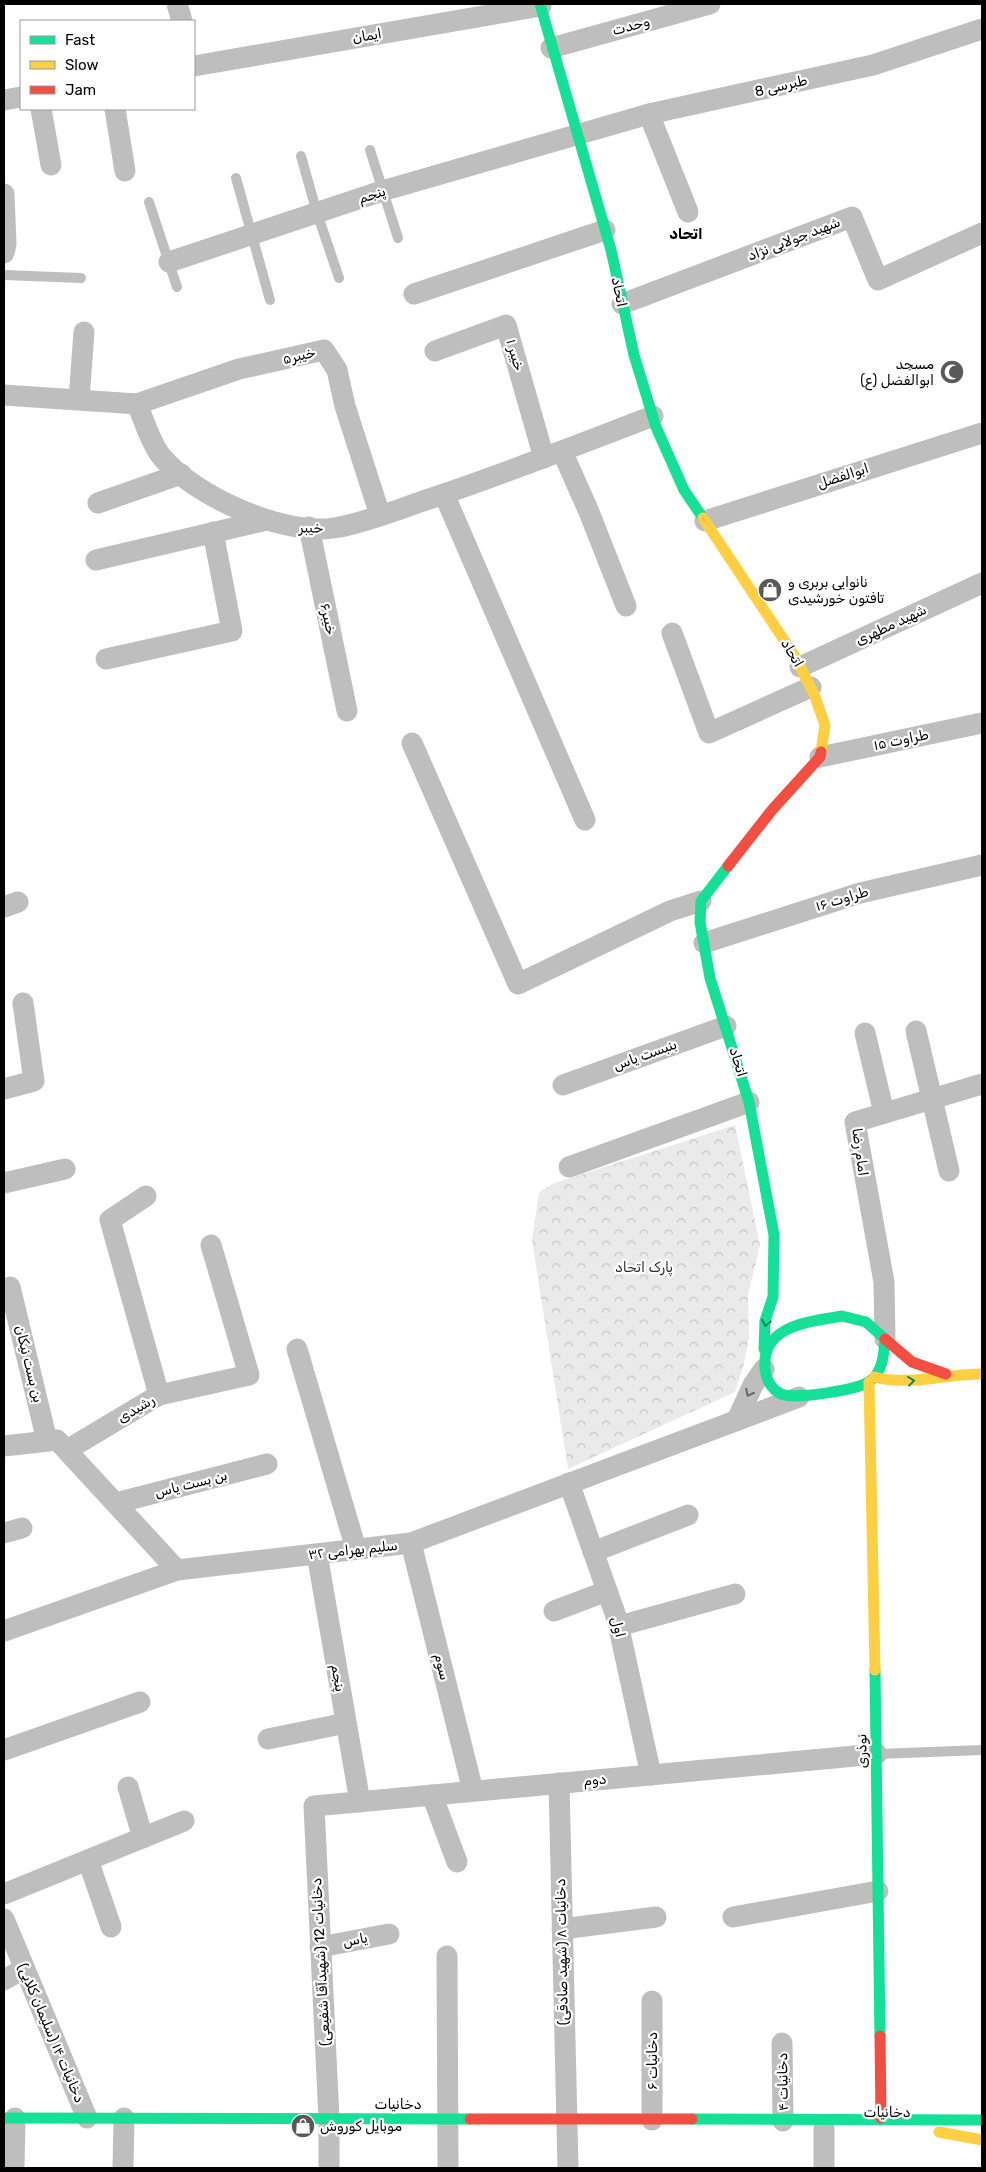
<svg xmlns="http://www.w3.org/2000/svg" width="986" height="2172" font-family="Rubik,Vazirmatn,sans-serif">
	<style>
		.park { fill: url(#park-crowns) }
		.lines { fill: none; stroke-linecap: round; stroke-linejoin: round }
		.lane { stroke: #bebebe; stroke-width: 10 }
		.street { stroke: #bebebe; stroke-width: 21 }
		.fast { stroke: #16e098; stroke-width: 11 }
		.slow { stroke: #ffcf43; stroke-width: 11 }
		.jam { stroke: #f24e42; stroke-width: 11 }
		.oneway { stroke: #0d865b }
		.oneway2 { stroke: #686868 }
		.labels { text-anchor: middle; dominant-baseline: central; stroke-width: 4.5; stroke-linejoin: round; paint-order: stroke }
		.street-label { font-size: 14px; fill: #000; stroke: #fff }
		.poi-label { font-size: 14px; fill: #000; stroke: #fff; text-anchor: start }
		.park-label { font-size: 14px; fill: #2f2f2f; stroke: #fff }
		.neighbourhood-label { font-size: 15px; font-weight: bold; fill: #000; stroke: #fff }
	</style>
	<defs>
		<pattern id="park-crowns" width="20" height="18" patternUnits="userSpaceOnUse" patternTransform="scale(1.25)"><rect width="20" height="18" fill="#eaeaea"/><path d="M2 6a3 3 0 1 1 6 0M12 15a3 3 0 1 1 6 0" fill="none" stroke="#c7c7c7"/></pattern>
	</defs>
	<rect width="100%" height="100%" fill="#fff"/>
	<polygon class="park" points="735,1125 760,1245 748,1295 749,1337 744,1364 735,1392 568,1469 532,1241 539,1192 555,1183"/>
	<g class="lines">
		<g class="lane">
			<polyline points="370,150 398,238"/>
			<polyline points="301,156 317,213 339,278"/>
			<polyline points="236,178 270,300"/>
			<polyline points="149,202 177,287"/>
			<polyline points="4,275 81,278"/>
			<polyline points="878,1754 982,1750"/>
		</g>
		<g class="street">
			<polyline points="177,4 182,21"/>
			<polyline points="551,48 710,4"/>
			<polyline points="194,66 541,6"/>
			<polyline points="4,100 21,97"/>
			<polyline points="41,109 51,165"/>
			<polyline points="115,109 125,171"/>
			<polyline points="649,114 688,212"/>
			<polyline points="4,194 6,244 4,253"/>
			<polyline points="169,262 382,191 649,114 873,65 982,29"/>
			<polyline points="414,294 605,230"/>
			<polyline points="622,304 852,217 878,280 982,233"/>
			<polyline points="435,351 506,325 544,458"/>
			<path d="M 4,395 L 137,404 C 144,420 150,442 161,456 C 194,496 283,536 334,528 C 362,524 402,508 429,499 C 504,474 578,445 653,416"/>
			<polyline points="79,399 84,332"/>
			<polyline points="137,404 239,369 324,350 337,370 345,406 380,515"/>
			<polyline points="562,451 589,512 626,606"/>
			<polyline points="444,494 585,820"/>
			<polyline points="98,503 181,474"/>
			<polyline points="705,521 982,433"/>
			<polyline points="309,527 347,711"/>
			<polyline points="96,560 267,520"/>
			<polyline points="672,633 709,733 811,687"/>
			<polyline points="106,659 232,631 213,532"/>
			<polyline points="800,667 982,583"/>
			<polyline points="412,743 518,984 670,911 701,901"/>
			<polyline points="820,757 982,723"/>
			<polyline points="4,907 18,902"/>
			<polyline points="704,943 860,893 982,865"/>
			<polyline points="916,1031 949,1171"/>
			<polyline points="865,1033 884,1113"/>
			<polyline points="563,1085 726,1026"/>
			<polyline points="4,1089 34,1081 23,1003"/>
			<polyline points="569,1167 749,1102"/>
			<polyline points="4,1183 65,1169"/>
			<polyline points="146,1196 110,1220 159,1395"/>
			<polyline points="10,1287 47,1441"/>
			<polyline points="885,1339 884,1282 855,1122 982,1084"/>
			<polyline points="297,1349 356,1549"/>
			<polyline points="737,1420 753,1385 764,1369"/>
			<polyline points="4,1446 57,1440 177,1570 411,1543 799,1397"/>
			<polyline points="67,1450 159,1395 249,1375 211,1245"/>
			<polyline points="569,1483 617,1619 651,1775"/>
			<polyline points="116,1503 267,1464"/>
			<polyline points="4,1533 22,1528"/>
			<polyline points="411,1543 473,1791"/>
			<polyline points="593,1552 688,1515"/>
			<polyline points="317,1554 360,1802"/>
			<polyline points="554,1611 607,1591"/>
			<polyline points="619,1626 735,1594"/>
			<polyline points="4,1631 177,1570"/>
			<polyline points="268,1739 346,1723"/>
			<polyline points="4,1750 140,1702"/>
			<polyline points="559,1783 568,2168"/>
			<polyline points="128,1787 143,1838"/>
			<polyline points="432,1795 457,1862"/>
			<polyline points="88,1860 111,1927"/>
			<polyline points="4,1894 184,1821"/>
			<polyline points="733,1917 878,1891"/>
			<polyline points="4,1919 87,2118"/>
			<polyline points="562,1929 656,1917"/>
			<polyline points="320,1947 389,1934"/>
			<polyline points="447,1956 448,2168"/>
			<polyline points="4,1980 23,1969"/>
			<polyline points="652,2001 652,2120"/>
			<polyline points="782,2043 783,2121"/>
			<polyline points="14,2168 15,2118"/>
			<polyline points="123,2168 124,2118"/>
			<polyline points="329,2168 329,2119 314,1806 877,1754"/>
			<polyline points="824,2168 824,2127"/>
		</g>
		<g class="fast">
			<polyline points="540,4 611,250 634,355 656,427 684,490 703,518"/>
			<polyline points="728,866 701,901 700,922 710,978 749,1102 774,1235 773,1297 765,1321 764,1349"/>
			<path d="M 842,1316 L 866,1322 L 885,1339 C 884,1353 883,1372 870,1381 C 858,1390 794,1400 781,1394 C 771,1389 766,1379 765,1369 C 761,1325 809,1322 842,1316 Z"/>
			<polyline points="875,1670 880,2036"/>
			<polyline points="4,2118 470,2119"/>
			<polyline points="692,2119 982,2120"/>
		</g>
		<g class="slow">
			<polyline points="703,518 794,655 814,694 825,725 821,752"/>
			<path d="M 874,1377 C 909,1386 946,1374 982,1374"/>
			<polyline points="869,1382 875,1670"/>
			<polyline points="939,2132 982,2140"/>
		</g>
		<g class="jam">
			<polyline points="728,866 772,810 820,757 821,752"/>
			<polyline points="885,1339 912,1362 946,1374"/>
			<polyline points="880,2036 881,2118"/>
			<polyline points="470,2119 692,2119"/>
		</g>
	</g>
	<defs><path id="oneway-chevron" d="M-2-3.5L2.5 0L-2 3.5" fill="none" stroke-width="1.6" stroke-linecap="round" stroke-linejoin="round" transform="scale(1.25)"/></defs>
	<g class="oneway">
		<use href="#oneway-chevron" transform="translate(766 1323) rotate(101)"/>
		<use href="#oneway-chevron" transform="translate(911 1381) rotate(-7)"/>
	</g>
	<use class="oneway2" href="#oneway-chevron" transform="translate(749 1393) rotate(117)"/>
	<defs>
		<g id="mosque-disc" transform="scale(1.25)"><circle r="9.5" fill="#595959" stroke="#fff"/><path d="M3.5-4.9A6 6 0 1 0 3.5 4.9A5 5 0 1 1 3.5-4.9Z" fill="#fff"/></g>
		<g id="shop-disc" transform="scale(1.25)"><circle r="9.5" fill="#595959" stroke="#fff"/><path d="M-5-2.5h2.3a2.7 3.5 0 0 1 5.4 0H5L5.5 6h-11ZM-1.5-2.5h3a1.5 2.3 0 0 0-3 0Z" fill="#fff"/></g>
	</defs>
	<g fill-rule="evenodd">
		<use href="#mosque-disc" x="952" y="372"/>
		<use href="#shop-disc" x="770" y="590"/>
		<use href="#shop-disc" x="303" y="2126"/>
	</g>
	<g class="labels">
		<g class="street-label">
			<text transform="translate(631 26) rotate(-15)">وحدت</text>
			<text transform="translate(367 36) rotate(-10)">ایمان</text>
			<text transform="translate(781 86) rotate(-13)">طبرسی 8</text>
			<text transform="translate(372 195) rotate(-18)">پنجم</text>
			<text transform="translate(794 239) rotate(-21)">شهید جولایی نژاد</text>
			<text transform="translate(619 292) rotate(78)">اتحاد</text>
			<text transform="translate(515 355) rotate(74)">خیبر ۱</text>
			<text transform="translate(299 356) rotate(-13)">خیبر۵</text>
			<text transform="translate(843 476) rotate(-18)">ابوالفضل</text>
			<text transform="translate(311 528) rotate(1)">خیبر</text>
			<text transform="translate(328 619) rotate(78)">خیبر۶</text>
			<text transform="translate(891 625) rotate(-25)">شهید مطهری</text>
			<text transform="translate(792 653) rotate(59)">اتحاد</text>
			<text transform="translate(901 740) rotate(-12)">طراوت ۱۵</text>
			<text transform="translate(842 899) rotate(-17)">طراوت ۱۶</text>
			<text transform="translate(645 1055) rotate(-20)">بنبست یاس</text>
			<text transform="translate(738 1062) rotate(73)">اتحاد</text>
			<text transform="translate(860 1152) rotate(82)">امام رضا</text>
			<text transform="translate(29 1364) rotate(76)">بن بست نیکان</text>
			<text transform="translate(136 1409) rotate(-31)">رشیدی</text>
			<text transform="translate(191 1484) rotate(-14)">بن بست یاس</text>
			<text transform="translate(353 1550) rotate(-6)">سلیم بهرامی ۳۲</text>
			<text transform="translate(618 1627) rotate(76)">اول</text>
			<text transform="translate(442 1667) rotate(76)">سوم</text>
			<text transform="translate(338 1678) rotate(80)">پنجم</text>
			<text transform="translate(862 1751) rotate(-91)">نوذری</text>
			<text transform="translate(595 1780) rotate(-5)">دوم</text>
			<text transform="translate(355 1940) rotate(-11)">یاس</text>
			<text transform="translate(562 1952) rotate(-91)">دخانیات ۸ (شهید صادقی)</text>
			<text transform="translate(321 1962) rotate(-93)">دخانیات 12 (شهیدآقا شفیعی)</text>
			<text transform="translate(51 2033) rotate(67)">دخانیات ۱۴ (سلیمان کلایی)</text>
			<text transform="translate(652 2061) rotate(-90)">دخانیات ۶</text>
			<text transform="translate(783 2082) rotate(-91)">دخانیات ۴</text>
			<text x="398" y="2104">دخانیات</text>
			<text x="887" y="2112">دخانیات</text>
		</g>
		<g class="poi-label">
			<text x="934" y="364" text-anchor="end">مسجد<tspan x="934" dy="16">ابوالفضل (ع)</tspan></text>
			<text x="788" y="582">نانوایی بربری و<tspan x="788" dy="16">تافتون خورشیدی</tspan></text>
			<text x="320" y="2126">موبایل کوروش</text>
		</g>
		<g class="park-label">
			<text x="644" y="1267">پارک اتحاد</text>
		</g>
		<g class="neighbourhood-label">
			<text x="686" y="234">اتحاد</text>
		</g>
	</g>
	<rect width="986" height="2172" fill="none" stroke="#000000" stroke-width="10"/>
	<rect x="20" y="20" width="175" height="90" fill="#ffffff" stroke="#999999"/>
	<rect x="30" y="36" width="25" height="8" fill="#16e098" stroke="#999999"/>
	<text x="65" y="45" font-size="15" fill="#000000">Fast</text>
	<rect x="30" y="61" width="25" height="8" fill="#ffcf43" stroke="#999999"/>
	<text x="65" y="70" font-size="15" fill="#000000">Slow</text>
	<rect x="30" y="86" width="25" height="8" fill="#f24e42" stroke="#999999"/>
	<text x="65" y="95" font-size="15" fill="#000000">Jam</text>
</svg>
